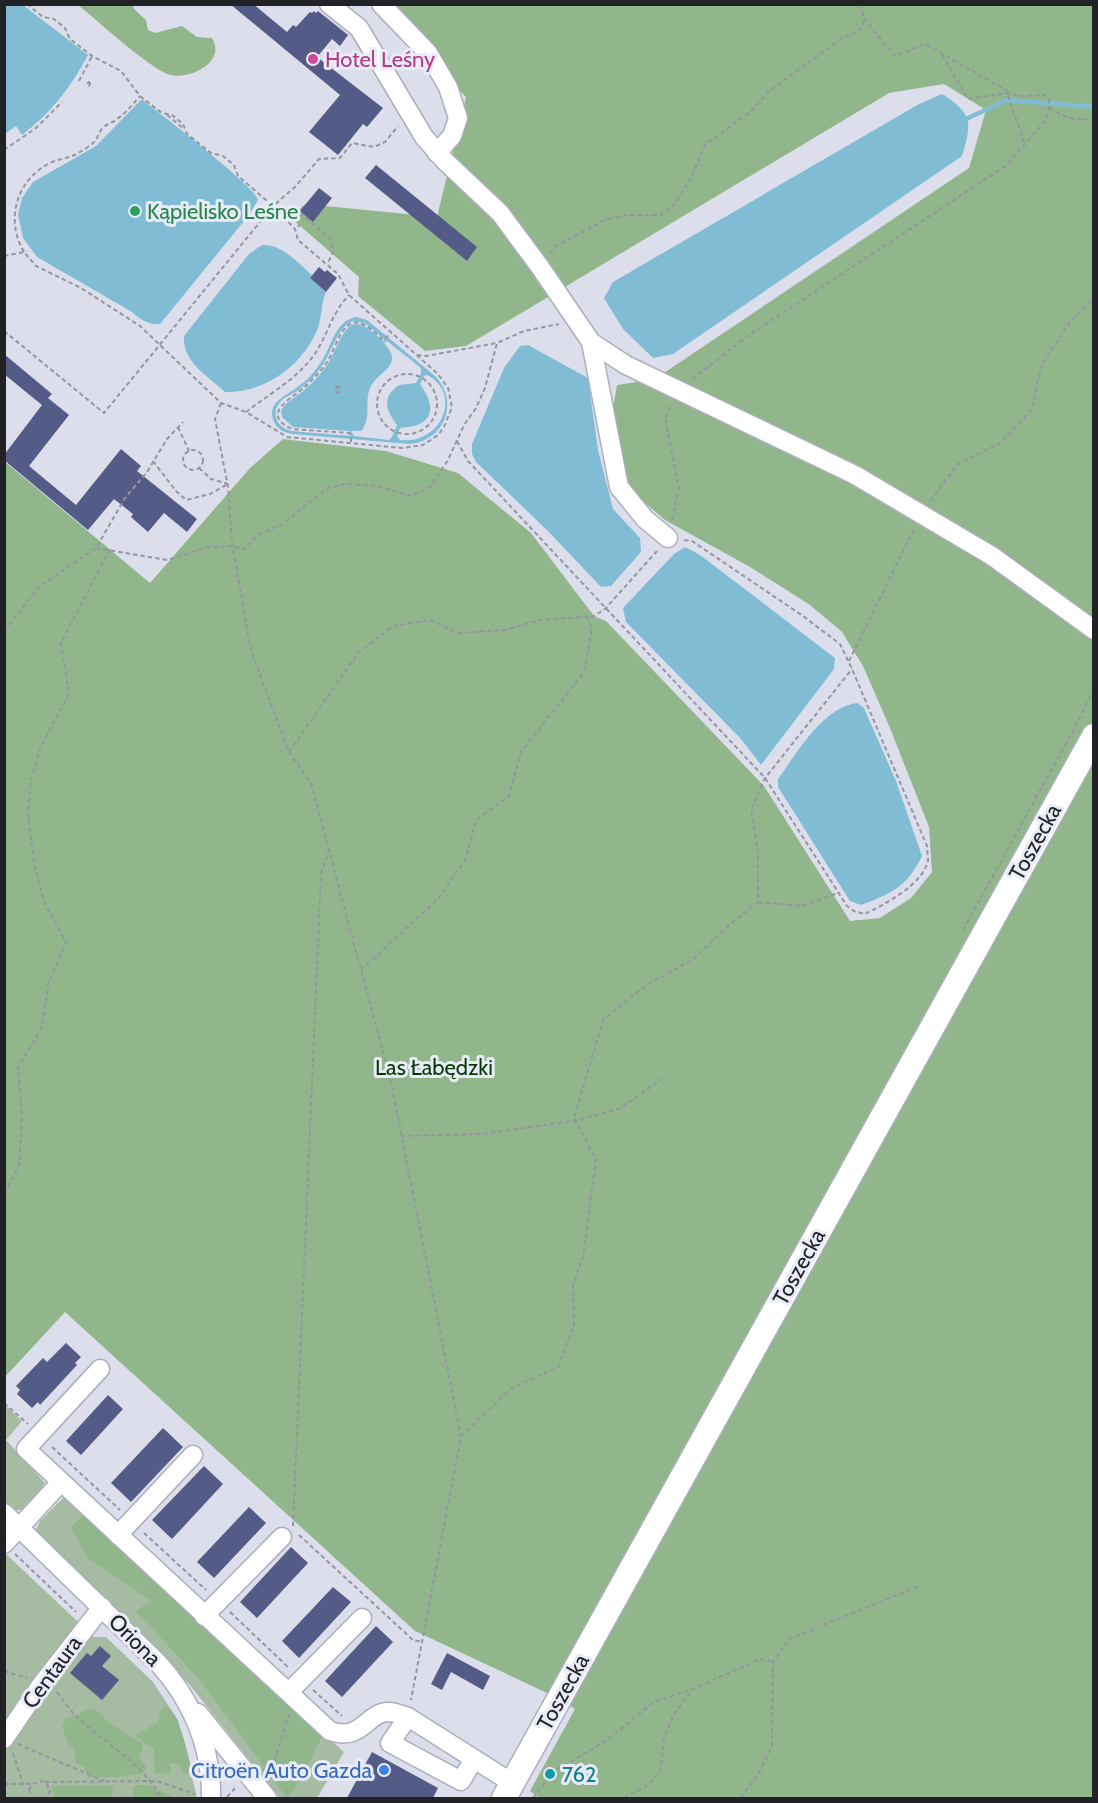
<svg xmlns="http://www.w3.org/2000/svg" width="1098" height="1803" font-family="Cabin,sans-serif">
	<style>
		.green { fill: #a5bba2 }
		.forest { fill: #91b68c }
		.water { fill: #81bcd5; fill-rule: evenodd }
		.lines { fill: none; stroke-linecap: round; stroke-linejoin: round }
		.stream { stroke: #81bcd5; stroke-width: 4.5 }
		.building { fill: #535b86 }
		.minor-casing { stroke: #acaeb9; stroke-width: 21 }
		.major-casing { stroke: #acaeb9; stroke-width: 27 }
		.path { stroke: #94969f; stroke-width: 2; stroke-dasharray: 4.5 3; stroke-linecap: butt }
		.minor { stroke: #fff; stroke-width: 18 }
		.major { stroke: #fff; stroke-width: 24 }
		.hotel-dot { fill: #d1479c; stroke: #e9ecf8; stroke-width: 2 }
		.leisure-dot { fill: #2e9e5b; stroke: #e9ecf8; stroke-width: 2 }
		.shop-dot { fill: #3f7fe0; stroke: #e9ecf8; stroke-width: 2 }
		.culture-dot { fill: #0f9aa8; stroke: #e9ecf8; stroke-width: 2 }
		.labels { text-anchor: middle; dominant-baseline: central; stroke-width: 6; stroke-linejoin: round; paint-order: stroke }
		.hotel-label { font-size: 22px; fill: #b23c85; stroke: #e9ecf8; text-anchor: start }
		.leisure-label { font-size: 22px; fill: #27864d; stroke: #e9ecf8; text-anchor: start }
		.street-label { font-size: 22px; fill: #212226; stroke: #e9ecf8 }
		.park-label { font-size: 22px; fill: #033a01; stroke: #e9ecf8 }
		.shop-label { font-size: 22px; fill: #366cbe; stroke: #e9ecf8; text-anchor: end }
		.culture-label { font-size: 22px; fill: #0d838f; stroke: #e9ecf8; text-anchor: start }
	</style>
	<rect width="100%" height="100%" fill="#dcdfeb"/>
	<g class="green">
		<polygon points="4,1404 22,1421 6,1440 45,1483 26,1510 14,1510 5,1502"/>
		<polygon points="65,1496 344,1752 317,1798 280,1798 189,1684 91,1584 35,1531 40,1521"/>
		<polygon points="6,1554 94,1637 106,1637 153,1682 178,1720 197,1798 5,1798 5,1748 13,1734 5,1720 4,1555"/>
	</g>
	<g class="forest">
		<path d="M 78,5 L 133,5 L 134,9 L 146,20 L 148,30 L 155,33 L 182,26 L 197,37 L 212,38 C 217,47 217,55 209,63 C 201,72 182,78 171,75 C 152,71 96,19 78,5 Z"/>
		<polygon points="393,5 1093,5 1093,1798 539,1798 530,1791 575,1709 547,1693 415,1631 65,1312 5,1377 4,461 150,583 251,467 283,439 386,451 458,473 531,533 594,616 606,621 764,786 850,921 880,918 911,898 932,872 929,827 890,728 863,666 842,632 810,605 750,567 665,520 632,492 619,451 613,408 617,385 655,379 969,168 986,110 944,84 889,93 466,346 425,351 358,296 359,277 291,218 305,204 437,217 466,97 436,67"/>
		<polygon points="84,1513 323,1734 302,1778 287,1798 199,1679 136,1611 151,1601 88,1558 71,1528"/>
		<path d="M 166,1706 C 180,1714 189,1757 192,1773 L 184,1774 L 180,1766 L 176,1763 L 169,1764 L 171,1769 L 170,1773 L 155,1774 L 154,1749 L 135,1736 L 158,1722 L 161,1710 Z"/>
		<polygon points="90,1708 98,1711 109,1723 143,1744 142,1750 139,1758 147,1768 141,1774 117,1777 88,1777 84,1767 76,1763 74,1750 69,1745 62,1727 65,1719 80,1714"/>
		<polygon points="136,1785 148,1785 175,1798 134,1798 132,1788"/>
		<polygon points="51,1786 114,1786 111,1798 54,1798"/>
	</g>
	<g class="water">
		<path d="M 6,5 L 23,5 L 88,55 C 71,87 51,113 22,135 L 16,126 L 5,134 L 4,8 Z"/>
		<path d="M 942,94 C 973,114 972,122 962,156 L 673,354 L 653,358 L 623,329 L 604,298 L 613,282 L 919,104 Z"/>
		<path d="M 142,99 C 160,114 255,186 258,200 L 249,215 L 160,324 C 151,326 139,319 132,312 L 37,257 L 23,238 L 18,215 L 22,198 L 33,182 L 96,146 Z"/>
		<path d="M 262,245 C 282,244 297,262 312,275 L 310,278 L 326,292 C 321,303 322,316 318,328 C 303,365 266,393 225,392 C 208,376 182,362 184,336 L 249,254 Z"/>
		<path d="M 357,317 L 367,320 L 435,376 C 460,402 445,441 409,444 L 293,434 C 285,433 278,430 274,422 C 266,403 284,397 296,388 C 305,382 313,374 319,365 C 332,348 334,320 357,317 ZM 353,321 L 365,323 L 385,340 L 383,341 C 376,335 365,323 355,324 C 343,325 335,354 327,365 C 320,375 312,384 302,392 C 294,398 286,402 281,410 L 282,417 L 293,427 L 349,431 L 351,436 L 291,431 C 278,428 270,414 280,402 C 284,397 293,394 299,390 C 308,383 316,375 322,366 C 332,352 338,326 353,321 ZM 387,341 L 421,368 L 421,373 L 416,383 L 399,385 C 380,398 387,411 397,425 L 392,437 L 389,440 L 354,436 L 351,431 L 361,431 C 373,418 363,401 371,386 C 376,376 390,370 392,360 C 393,353 388,348 384,343 ZM 427,375 C 463,393 442,445 400,440 L 397,436 L 400,428 C 405,427 410,427 415,426 C 439,418 430,398 420,384 L 424,376 Z"/>
		<polygon points="528,345 588,378 598,450 613,509 640,538 641,552 611,586 601,587 549,532 476,462 472,454 472,444 504,368 520,346"/>
		<polygon points="685,547 700,555 835,658 834,669 761,765 741,739 626,622 623,608 674,554"/>
		<path d="M 857,703 L 864,708 L 896,781 L 922,856 C 907,887 891,894 861,905 L 850,901 L 778,787 L 778,779 C 797,753 823,707 857,703 Z"/>
	</g>
	<g class="lines">
		<polyline class="stream" points="968,118 1007,100 1094,107"/>
	</g>
	<g class="building">
		<polygon points="230,4 253,4 287,32 293,25 296,27 310,12 312,13 314,11 316,13 318,11 348,35 340,46 332,39 317,57 383,108 367,127 363,124 338,155 309,132 340,95"/>
		<polygon points="376,165 477,247 467,261 365,178"/>
		<polygon points="319,188 332,198 313,222 300,211"/>
		<polygon points="319,267 325,272 327,270 337,278 326,292 310,278"/>
		<polygon points="4,354 52,394 48,398 69,415 29,466 76,505 121,449 141,466 137,471 197,519 187,532 164,513 148,532 131,517 133,514 114,499 88,530 4,460 4,455 42,405 4,374"/>
		<polygon points="66,1343 81,1357 75,1363 77,1365 40,1405 38,1402 32,1408 17,1394 20,1390 16,1386 43,1358 47,1362"/>
		<polygon points="108,1395 123,1409 81,1455 66,1441"/>
		<polygon points="163,1428 183,1447 131,1502 111,1483"/>
		<polygon points="204,1466 223,1484 172,1539 152,1520"/>
		<polygon points="249,1507 266,1523 214,1578 197,1562"/>
		<polygon points="291,1547 308,1563 257,1618 240,1602"/>
		<polygon points="333,1587 351,1602 299,1658 282,1641"/>
		<polygon points="376,1626 393,1642 342,1697 325,1681"/>
		<polygon points="100,1646 111,1656 102,1666 119,1680 102,1700 70,1673 87,1653 91,1656"/>
		<polygon points="447,1653 490,1676 483,1690 451,1672 442,1690 431,1684"/>
		<polygon points="372,1752 438,1788 433,1798 347,1798"/>
	</g>
	<g class="lines">
		<g class="minor-casing">
			<g id="minor">
				<polyline points="329,4 359,28 424,137 445,161 500,213 540,267 591,342 626,365 855,475 992,556 1094,630"/>
				<polyline points="381,4 428,53 448,87 458,118 452,136 437,153"/>
				<polyline points="591,342 619,487 645,519 668,538"/>
				<path d="M 100,1369 L 26,1449 L 330,1731 C 363,1742 366,1712 389,1712 C 395,1712 402,1715 408,1717 L 512,1783"/>
				<path d="M 4,1513 L 158,1663 C 192,1700 212,1748 211,1798"/>
				<polyline points="118,1535 193,1455"/>
				<polyline points="4,1544 61,1482"/>
				<polyline points="204,1616 282,1537"/>
				<polyline points="289,1692 362,1618"/>
				<polyline points="198,1713 267,1798"/>
				<polyline points="408,1717 390,1743 461,1781 474,1759"/>
				<polyline points="4,1739 41,1685 102,1607"/>
			</g>
		</g>
		<g class="major-casing">
			<polyline id="major" points="504,1798 1094,736"/>
		</g>
		<g class="path">
			<polyline points="861,4 864,19 895,56 925,44 1006,90 1025,145"/>
			<polyline points="79,81 92,56"/>
			<polygon points="89,82 90,84 89,86 87,84"/>
			<polyline points="1049,108 1068,118 1094,120"/>
			<polyline points="167,115 183,128"/>
			<polyline points="4,150 36,128 62,102"/>
			<polyline points="300,213 332,240 333,253 327,264"/>
			<polyline points="298,227 300,224"/>
			<path d="M 24,252 C 5,220 16,180 50,163 C 60,158 69,159 80,152 C 85,149 92,145 95,141 C 99,136 99,130 105,126 C 109,123 114,122 117,119 C 126,113 133,104 140,96"/>
			<polyline points="550,253 556,246 607,219 630,215 661,215 674,205 691,178 705,145 750,112 769,91 780,83 841,39 861,29 864,19"/>
			<polyline points="4,256 24,252 36,266 81,288 140,326 221,403 246,412 287,437 402,448 423,445 438,435 444,427 452,407 448,388 438,374 349,295 338,274 298,240 295,229 273,206 295,187 319,159 340,158 352,143 374,147 385,142 398,126"/>
			<polyline points="4,331 104,413 273,206 238,176 234,165 223,156 211,153 187,134 183,124 172,115 162,113 140,96 121,71 92,56 70,39 65,28 54,19 43,17 27,4"/>
			<polyline points="417,355 426,356 497,343"/>
			<circle cx="407" cy="404" r="30"/>
			<polyline points="692,379 749,335 1007,165 1045,121 1049,108 1049,100 1045,95 1022,96 1007,93 968,99 941,53"/>
			<polygon points="337,386 340,387 338,393 335,392"/>
			<polyline points="221,403 215,419 228,487 232,542 251,651 289,752 311,783 361,970 390,1077 461,1437 411,1700"/>
			<polyline points="670,406 665,418 679,488 672,520"/>
			<path d="M 246,412 C 269,394 297,379 314,355 C 328,335 331,314 349,295"/>
			<polyline points="178,427 189,451"/>
			<path d="M 457,441 L 468,461 L 765,778 L 847,906 L 854,911 L 865,914 C 885,904 924,884 928,860 C 928,856 927,851 927,846 L 852,669 L 840,644 L 803,616 L 692,541 L 683,540"/>
			<path d="M 351,442 L 351,436 L 349,433 L 292,429 C 259,414 292,398 305,387 C 313,379 321,371 327,362 C 334,352 340,327 352,323 C 364,320 375,333 383,340 L 391,333"/>
			<circle cx="193" cy="460" r="10"/>
			<polyline points="153,461 176,491 186,500 210,494 228,484"/>
			<polyline points="199,468 211,479 228,484"/>
			<polyline points="930,501 958,464 1002,442 1032,409 1041,367 1069,323 1094,298"/>
			<polyline points="96,548 167,560 209,547 233,546 243,550 260,534 283,524 326,489 344,484 378,486 411,496 430,487 448,460 464,425 476,408 485,388 497,343 524,331 559,324"/>
			<polyline points="4,631 39,587 96,548 125,498 147,472 167,439 183,422"/>
			<polyline points="849,661 914,529"/>
			<polyline points="289,752 358,653 393,626 430,620 458,633 505,630 541,620 594,616 605,609 657,551"/>
			<polyline points="758,902 802,906 838,893"/>
			<polyline points="963,930 1074,729 1091,695 1094,686"/>
			<polyline points="361,970 438,899 466,858 476,820 509,796 521,752 584,672 592,629 587,617"/>
			<polyline points="401,1136 482,1134 574,1121 621,1108 662,1079"/>
			<polyline points="4,1193 19,1166 22,1117 18,1068 42,1027 48,985 66,942 44,902 34,863 28,815 31,780 40,748 69,694 61,643 110,549"/>
			<polyline points="4,1403 28,1424"/>
			<polyline points="461,1436 512,1388 558,1367 574,1326 573,1285 583,1257 596,1160 574,1118 603,1020 645,986 692,960 726,928 758,902 758,852 751,810 765,778 852,669"/>
			<polyline points="52,1447 120,1510"/>
			<polyline points="293,1526 321,874 329,850"/>
			<polyline points="144,1533 206,1590"/>
			<polyline points="299,1535 413,1640 423,1642"/>
			<polyline points="15,1554 76,1612"/>
			<polyline points="230,1612 289,1668"/>
			<polyline points="823,1625 919,1586"/>
			<polyline points="4,1671 27,1678"/>
			<polyline points="313,1690 342,1716"/>
			<path d="M 57,1692 C 62,1699 68,1707 74,1714 C 96,1737 151,1769 160,1798"/>
			<polyline points="18,1744 104,1781"/>
			<polyline points="13,1753 23,1784"/>
			<polyline points="263,1770 274,1762 289,1714"/>
			<polyline points="45,1782 149,1781 160,1782 195,1794"/>
			<polyline points="4,1784 32,1784"/>
			<polyline points="29,1790 32,1784 42,1781 47,1784 50,1791 46,1798"/>
			<polyline points="29,1790 32,1798"/>
			<polyline points="227,1797 237,1786"/>
			<polyline points="533,1798 556,1770 606,1741 654,1702 693,1689"/>
			<polyline points="624,1798 650,1784 661,1769 664,1738 673,1716 693,1689 760,1659 773,1662"/>
			<polyline points="741,1798 760,1771 772,1746 773,1662 789,1639 813,1630"/>
		</g>
		<use href="#minor" class="minor"/>
		<use href="#major" class="major"/>
	</g>
	<circle class="hotel-dot" cx="313" cy="59" r="6"/>
	<circle class="leisure-dot" cx="135" cy="211" r="6"/>
	<circle class="shop-dot" cx="384" cy="1770" r="6"/>
	<circle class="culture-dot" cx="550" cy="1774" r="6"/>
	<g class="labels">
		<g class="hotel-label">
			<text x="325" y="59">Hotel Leśny</text>
		</g>
		<g class="leisure-label">
			<text x="147" y="211">Kąpielisko Leśne</text>
		</g>
		<g class="street-label">
			<text transform="translate(1035 842) rotate(-61)">Toszecka</text>
			<text transform="translate(799 1267) rotate(-61)">Toszecka</text>
			<text transform="translate(135 1640) rotate(45)">Oriona</text>
			<text transform="translate(52 1672) rotate(-54)">Centaura</text>
			<text transform="translate(563 1692) rotate(-61)">Toszecka</text>
		</g>
		<g class="park-label">
			<text x="434" y="1067">Las Łabędzki</text>
		</g>
		<g class="shop-label">
			<text x="372" y="1770">Citroën Auto Gazda</text>
		</g>
		<g class="culture-label">
			<text x="562" y="1774">762</text>
		</g>
	</g>
	<rect width="1098" height="1803" fill="none" stroke="#212226" stroke-width="12"/>
</svg>
